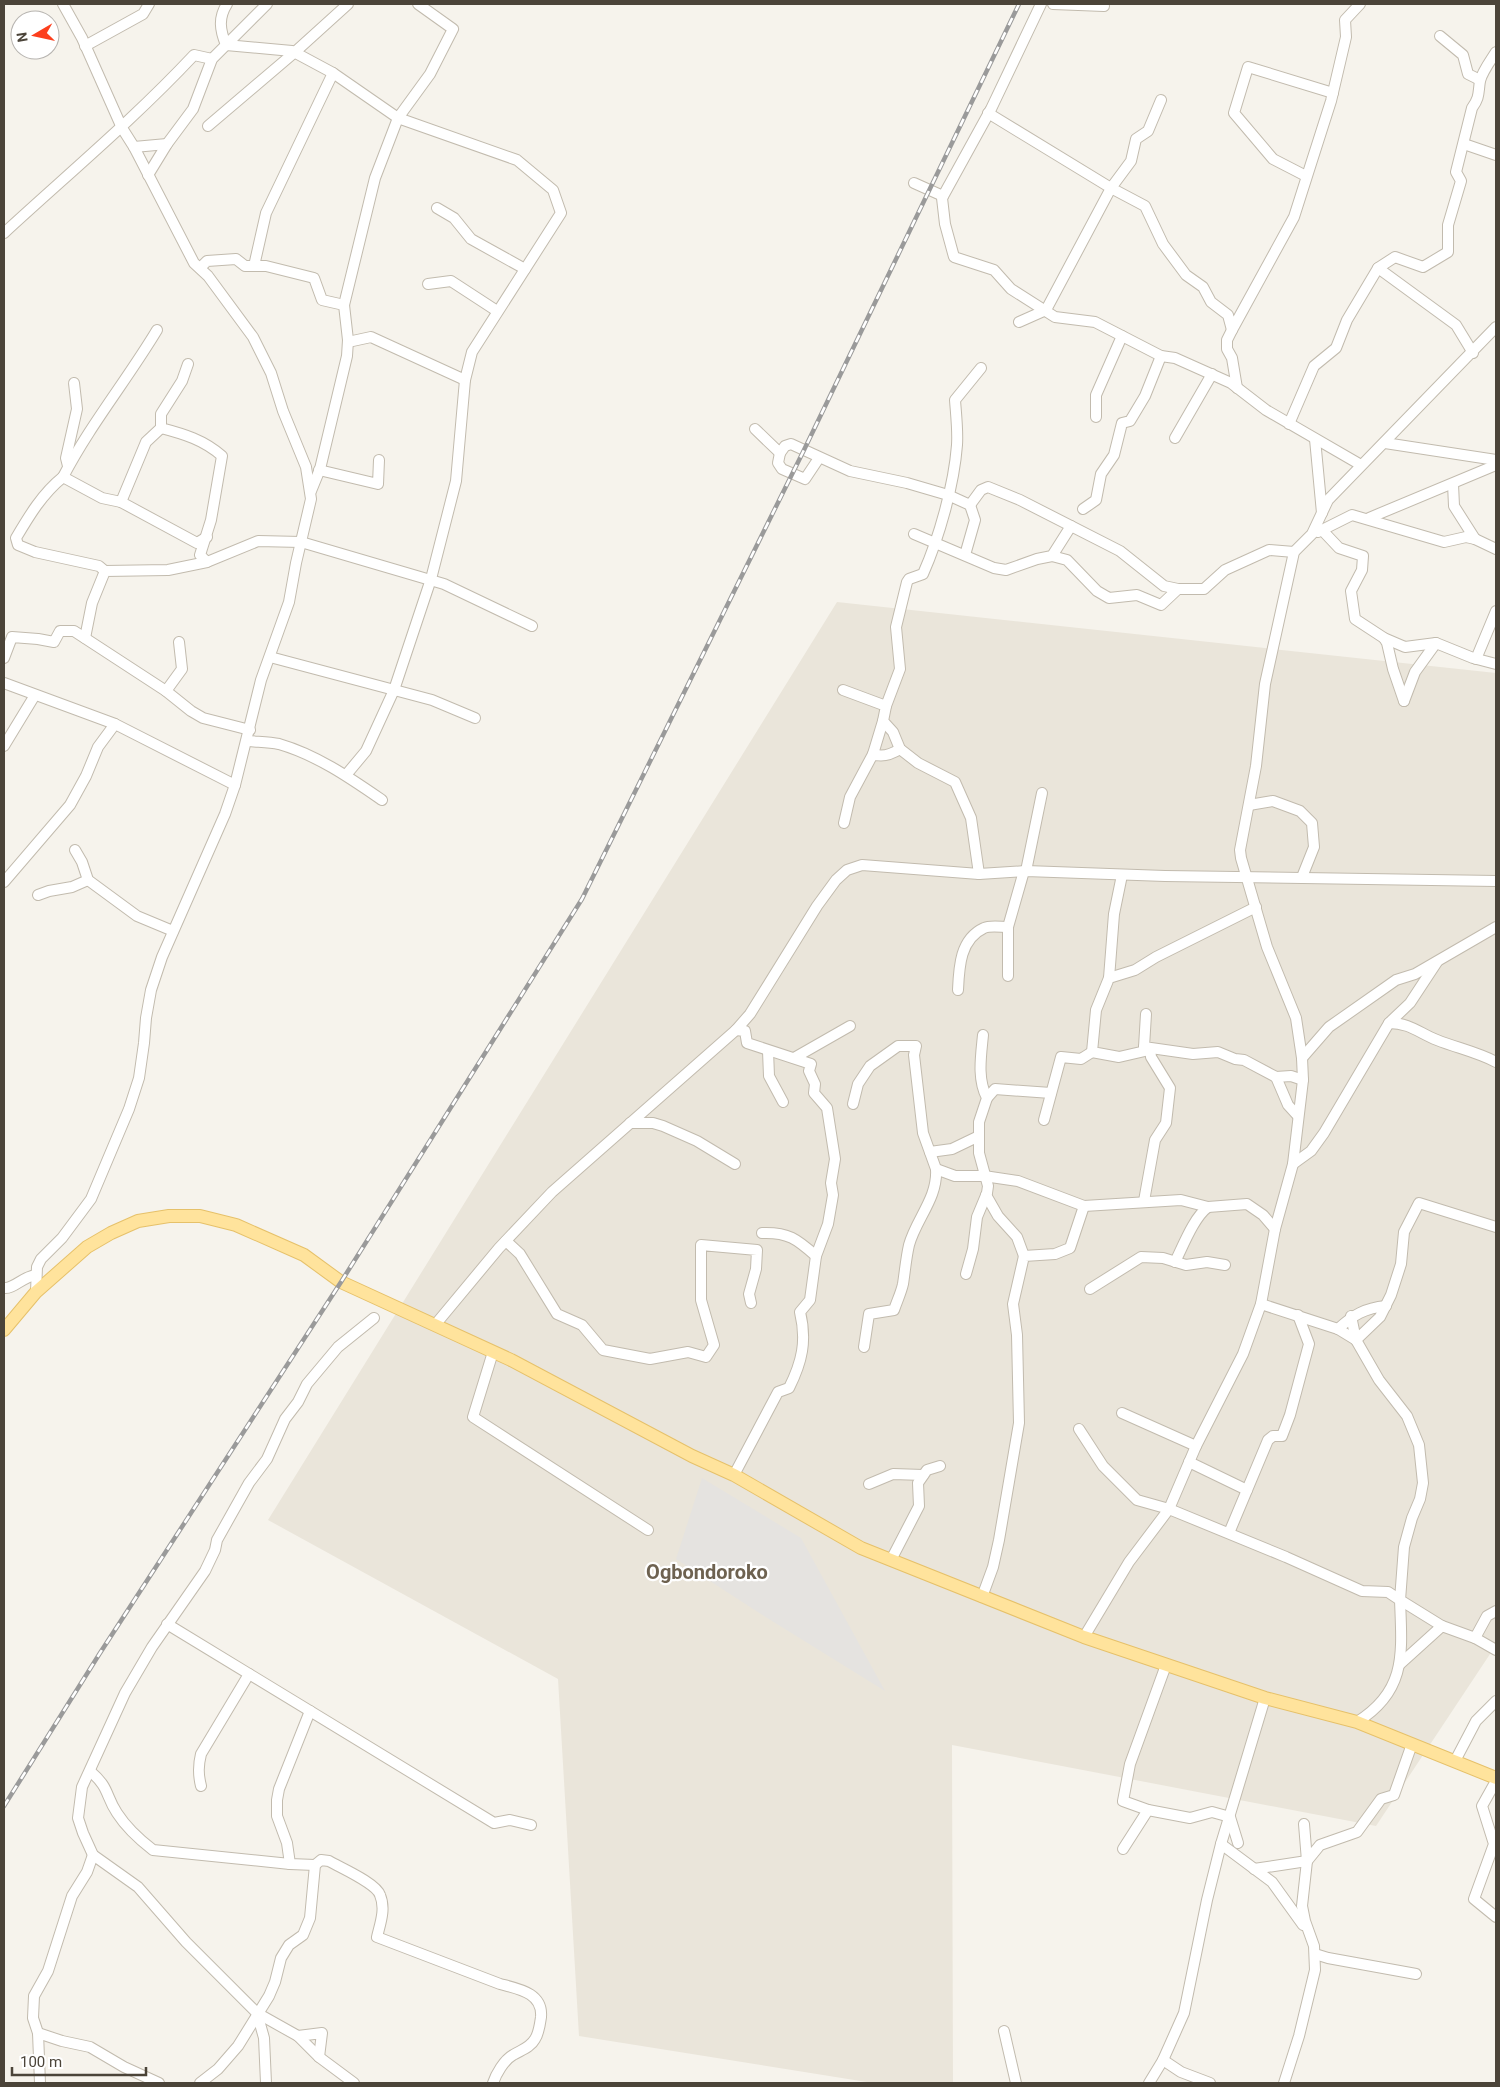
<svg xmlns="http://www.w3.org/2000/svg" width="1500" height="2087" font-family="Roboto,sans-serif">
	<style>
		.residential { fill: #eae5da }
		.parking { fill: #e5e3e0 }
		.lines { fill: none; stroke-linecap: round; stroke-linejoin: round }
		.minor-casing { stroke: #c2bbae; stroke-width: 12 }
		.major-casing { stroke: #e6c16a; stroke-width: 14 }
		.minor { stroke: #fff; stroke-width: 10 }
		.major { stroke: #ffe39c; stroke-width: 12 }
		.rail-casing { stroke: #9a9a9a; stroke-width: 4.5 }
		.rail { stroke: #fff; stroke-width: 2.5; stroke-dasharray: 8; stroke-linecap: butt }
		.labels { text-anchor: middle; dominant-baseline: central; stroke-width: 4.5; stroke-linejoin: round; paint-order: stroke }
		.quarter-label { font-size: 20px; font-weight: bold; fill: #6e6250; stroke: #fff }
	</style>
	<rect width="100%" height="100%" fill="#f6f3ec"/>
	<polygon class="residential" points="837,602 1496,673 1496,1645 1376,1826 952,1745 953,2083 873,2083 579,2036 558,1679 268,1520"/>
	<polygon class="parking" points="702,1478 801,1538 885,1691 764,1616 676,1559"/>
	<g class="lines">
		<g class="minor-casing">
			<g id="minor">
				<path d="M 227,4 C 218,18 220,30 226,45 L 292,51 L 333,73 L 398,118 L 517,160 L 553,190 L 561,213 L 472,352 L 465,380 L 456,481 L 431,579 L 394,690 L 366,751 L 346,775"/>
				<polyline points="1041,4 991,109 942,198 945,224 954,257 994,270 1011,289 1055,317 1095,322 1161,356 1175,358 1231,383 1266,410 1361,465"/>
				<polyline points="1053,4 1104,6"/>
				<polyline points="1440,36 1463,55 1468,74 1480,80"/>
				<polyline points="85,46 143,14 149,4"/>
				<polyline points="1161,100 1148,131 1136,139 1131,161 1111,188 1145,206 1163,244 1186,275 1203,287 1211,302 1228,315 1232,330 1294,217 1331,101 1346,37 1345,20 1360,4"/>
				<polyline points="988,113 1111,188 1046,310 1019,322"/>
				<polyline points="208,126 295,52 348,4"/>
				<polyline points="1464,144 1496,155"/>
				<polyline points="134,147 167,144"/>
				<polyline points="148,175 167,144 193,109 212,59 267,4"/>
				<polyline points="1306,176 1273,159 1234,113 1248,67 1333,93"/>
				<polyline points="914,183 943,196"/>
				<polyline points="437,208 454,218 471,239 525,269"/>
				<path d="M 4,233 C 68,174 134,119 194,55 L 212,59"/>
				<polyline points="254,266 266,213 333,73"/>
				<polyline points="200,268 207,261 236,259 245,266 266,266 314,278 322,300 344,305 348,340 347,356 320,469 311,491"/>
				<path d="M 1378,268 L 1395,257 L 1423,267 L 1448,252 L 1448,225 L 1461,181 L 1456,172 L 1472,108 C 1480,97 1478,93 1480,81 C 1482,72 1491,60 1496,52"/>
				<polyline points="428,284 451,281 497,311"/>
				<polyline points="344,305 375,178 398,118 430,74 453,29 418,4"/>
				<polyline points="1232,330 1227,340 1227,349 1232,358 1237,388"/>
				<polyline points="348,342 371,337 465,380"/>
				<path d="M 188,364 L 182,381 L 161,414 L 161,428 C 184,434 204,440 222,456 L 211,520 L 200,555 L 207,562"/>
				<polyline points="1096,417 1096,395 1122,336"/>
				<polyline points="1289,424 1314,366 1336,348 1347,320 1378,268 1456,325 1473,353"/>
				<polyline points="161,428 146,442 121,502 197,543 207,537"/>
				<polyline points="755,429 780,453 785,446 791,444 850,471 907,483 948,495 970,505 981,490 988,487 1020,500 1120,551 1164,586 1178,589"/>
				<polyline points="1175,438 1212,374"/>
				<polyline points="1315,439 1322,513"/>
				<polyline points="1385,443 1496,460"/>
				<polyline points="780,453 778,463 782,469 805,479 819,458"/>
				<polyline points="68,466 66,458 77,409 74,383"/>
				<polyline points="319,470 378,484 379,460"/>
				<path d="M 63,477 C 90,425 127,380 157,330"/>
				<polyline points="1453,484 1454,506 1475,539"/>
				<polyline points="1083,509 1096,500 1101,474 1114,455 1122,423 1130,421 1145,396 1161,356"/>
				<polyline points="1369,518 1496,465"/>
				<polyline points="1322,530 1339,548 1363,556 1362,570 1351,591 1355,619 1384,638 1405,647 1436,643 1473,658 1496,664"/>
				<polyline points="1318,532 1352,515 1444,542 1466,537 1475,539 1496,549"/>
				<polyline points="914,534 994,568 1006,570 1037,559 1052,556 1071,526"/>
				<polyline points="965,555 975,520 970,505"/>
				<polyline points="1052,556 1067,560 1097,591 1109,598 1137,595 1161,605 1178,589 1204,589 1225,570 1269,550 1294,552"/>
				<path d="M 105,571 L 99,566 L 35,552 L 18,545 L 16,538 C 29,516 42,494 63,477 L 102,498 L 121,502"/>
				<polyline points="85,638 92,603 105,571 168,570 207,562 258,541 301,542 444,584 532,626"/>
				<polyline points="1384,638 1387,643 1393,669 1404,701"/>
				<polyline points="179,642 182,669 166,691 191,711 203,718 250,730"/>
				<polyline points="270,657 432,700 475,718"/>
				<polyline points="4,658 12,637 38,639 54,642 60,631 74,631 166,691"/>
				<polyline points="1476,659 1496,611"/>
				<polyline points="4,683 115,724 235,785"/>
				<polyline points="843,690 886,706 883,721 893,732 900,749 918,763 955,782 971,818 979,874"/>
				<polyline points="1404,701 1415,672 1436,643"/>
				<path d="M 886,706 L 900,669 L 896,627 L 907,582 L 909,579 L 923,574 C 939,538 954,485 957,445 C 958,431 956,414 955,400 L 981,368"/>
				<path d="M 248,741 C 258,742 269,742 279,744 C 317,755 350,778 382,800"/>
				<polyline points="4,746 35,695"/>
				<polyline points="873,754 883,721"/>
				<polyline points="1249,805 1273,801 1300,811 1312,823 1314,847 1302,877"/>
				<path d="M 844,823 L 850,797 L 873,754 C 883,758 892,754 900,749"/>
				<polyline points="75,850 82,862 88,880 137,916 173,931"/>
				<polyline points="1026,871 1042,793"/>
				<polyline points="4,882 70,805 86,776 98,747 115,724"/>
				<polyline points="38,895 49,891 72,887 88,880"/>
				<polyline points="1008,976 1008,927 1024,871"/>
				<polyline points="1109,978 1114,914 1122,875"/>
				<path d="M 958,990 C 959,967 960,939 984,928 C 990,925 1001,927 1008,927"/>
				<polyline points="1146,1014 1144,1047 1193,1054 1218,1052 1235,1059 1244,1060 1276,1077 1291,1076 1303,1080"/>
				<path d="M 1389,1023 C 1410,1023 1419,1033 1437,1040 C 1457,1048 1477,1052 1496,1062"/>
				<polyline points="1144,1047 1145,1051 1119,1057 1092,1052 1096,1010 1109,978 1135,970 1156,957 1256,907"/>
				<polyline points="768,1051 769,1076 783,1102"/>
				<polyline points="794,1058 850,1026"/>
				<polyline points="1302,1058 1329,1027 1396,980 1415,974 1496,927"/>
				<polyline points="1276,1077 1288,1105 1298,1116"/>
				<polyline points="987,1098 995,1089 1051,1093"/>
				<polyline points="853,1104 858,1084 870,1066 898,1046 916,1046 914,1055 923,1133 936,1169"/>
				<polyline points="1044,1120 1061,1057 1081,1059 1092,1052"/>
				<polyline points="630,1123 653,1123 663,1126 697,1141 735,1164"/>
				<polyline points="930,1152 952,1149 979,1136"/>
				<polyline points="1293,1164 1311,1151 1324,1133 1389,1023 1410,1003 1437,962"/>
				<polyline points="986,1195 998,1216 1017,1237 1024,1256"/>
				<polyline points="1144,1201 1155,1140 1166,1123 1170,1088 1151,1057 1150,1049"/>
				<path d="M 762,1233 C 788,1232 797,1239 816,1256"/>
				<polyline points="506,1241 520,1254 557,1314 582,1325 603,1350 650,1359 688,1352 706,1357 714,1345 701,1300 701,1245 757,1250 756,1269 749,1294 751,1303"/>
				<path d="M 1175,1262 C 1183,1246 1194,1217 1208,1207"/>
				<path d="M 966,1274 L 973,1249 L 977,1217 L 987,1193 L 988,1186 L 979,1153 L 979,1122 L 987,1098 C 977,1079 981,1056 983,1035"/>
				<path d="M 4,1288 C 14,1289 22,1277 36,1275"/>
				<polyline points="1090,1289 1141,1257 1163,1258 1186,1265 1207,1262 1225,1265"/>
				<polyline points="36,1292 37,1267 41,1259 62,1238 91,1199 129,1109 139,1078 144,1043 146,1018 151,990 162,957 225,814 235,785 261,680 289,602 296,563 311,499 306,467 283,411 271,373 253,337 208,276 194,263 134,147 122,128 82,38 63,4"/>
				<polyline points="1261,1304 1338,1329 1356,1340 1379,1380 1407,1416 1419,1445 1423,1483 1420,1499 1412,1518 1404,1547 1400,1600 1442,1626"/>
				<polyline points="1351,1316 1356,1340"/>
				<polyline points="435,1325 499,1248 552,1192 736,1030 750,1014 817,906 836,880 847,870 862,865 979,874 1026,871 1165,876 1496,881"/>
				<path d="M 1338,1329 C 1353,1315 1365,1308 1386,1306"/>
				<polyline points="1356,1340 1380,1317 1391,1295 1401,1264 1404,1232 1419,1203 1496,1227"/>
				<path d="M 864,1347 L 869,1314 L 894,1310 C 897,1301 901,1293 903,1284 C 905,1271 906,1258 909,1245 C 916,1219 938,1198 936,1169 L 955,1176 L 984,1176 L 1018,1181 L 1084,1206 L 1181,1200 L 1208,1207 L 1247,1204 L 1263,1215 L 1275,1229"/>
				<polyline points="493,1352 473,1417 648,1530"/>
				<polyline points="1122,1413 1196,1446"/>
				<path d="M 1079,1429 L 1103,1466 L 1137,1500 L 1169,1509 L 1286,1557 L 1362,1591 L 1388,1592 L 1400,1600 C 1402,1653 1407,1691 1357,1722"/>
				<polyline points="1189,1462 1247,1490"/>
				<path d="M 734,1475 L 778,1392 L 789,1388 C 802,1362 807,1341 800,1312 L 810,1300 L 816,1256 L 828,1224 L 833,1195 L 831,1183 L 835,1159 L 827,1108 L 814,1093 L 815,1084 L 809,1071 L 811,1064 L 747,1043 L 745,1031 L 736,1030"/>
				<polyline points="869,1484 893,1474 923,1475"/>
				<polyline points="1229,1533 1268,1440 1273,1436 1282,1436 1290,1415 1309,1344 1298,1315"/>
				<polyline points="891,1560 919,1506 918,1483 927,1470 940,1466"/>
				<polyline points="982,1597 993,1567 999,1540 1019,1423 1017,1335 1013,1304 1024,1256 1055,1254 1070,1248 1084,1206"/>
				<polyline points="167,1624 494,1823 510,1820 531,1825"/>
				<polyline points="1084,1637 1129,1562 1169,1509 1196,1446 1243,1354 1261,1304 1275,1229 1293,1164 1303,1080 1302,1058 1296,1018 1267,947 1241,858 1240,850 1256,766 1265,684 1294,552 1312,534 1328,500 1496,327"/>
				<polyline points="1475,1638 1496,1650"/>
				<polyline points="1400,1664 1442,1626 1475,1638 1487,1616 1496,1611"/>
				<polyline points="310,1711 279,1789 277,1800 277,1816 287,1843 290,1864 315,1865"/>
				<polyline points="1455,1761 1476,1721 1496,1701"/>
				<path d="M 90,1771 C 110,1788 105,1795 117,1813 C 126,1827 140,1840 153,1850 L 290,1864"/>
				<polyline points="1496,1781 1482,1806 1494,1844 1474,1899 1496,1917"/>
				<path d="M 201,1786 C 198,1774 198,1766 201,1754 L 249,1674"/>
				<polyline points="1148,1810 1123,1801 1130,1764 1166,1665"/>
				<polyline points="1221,1844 1272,1882 1303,1925"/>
				<polyline points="1123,1849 1148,1810 1190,1818 1212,1812 1230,1817 1238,1843"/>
				<polyline points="1254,1869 1307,1861 1320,1845 1357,1832 1381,1799 1394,1795 1412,1744"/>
				<polyline points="1315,1954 1328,1958 1416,1974"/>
				<polyline points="257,2013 264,2038 266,2083"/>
				<polyline points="1004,2031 1016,2083"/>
				<polyline points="38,2033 62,2041 90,2047 124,2067 159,2083"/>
				<polyline points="298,2036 322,2033 319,2057"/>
				<polyline points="1163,2060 1181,2072 1210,2083"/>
				<polyline points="40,2083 38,2033 33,2018 34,1996 48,1971 72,1896 87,1872 93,1855"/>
				<path d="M 200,2083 L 218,2069 L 238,2046 L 269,1996 L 275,1982 L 281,1958 L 289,1945 L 303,1935 L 310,1918 L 315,1865 L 321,1860 L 329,1861 C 341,1868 376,1883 380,1895 C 386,1909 380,1924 377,1937 L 500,1984 C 519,1989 543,1993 541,2017 C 540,2024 539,2033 535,2039 C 530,2048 521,2050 513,2055 C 504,2060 496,2074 493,2083"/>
				<polyline points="354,2083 319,2057 298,2036 257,2013 186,1942 138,1887 93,1855 83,1833 78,1818 82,1787 125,1693 152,1647 205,1571 215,1550 217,1540 249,1483 267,1459 285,1419 298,1402 307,1384 338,1347 374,1318"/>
				<polyline points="1149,2083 1163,2060 1184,2013 1207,1900 1221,1844 1265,1698"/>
				<polyline points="1284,2083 1299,2036 1315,1970 1314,1946 1305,1921 1302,1906 1307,1861 1304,1824"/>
			</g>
		</g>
		<g class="major-casing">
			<polyline id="major" points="4,1330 36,1292 87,1247 111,1233 138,1221 169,1216 200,1216 236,1225 304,1255 341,1282 511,1360 692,1456 734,1475 861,1548 1084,1637 1265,1698 1357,1722 1496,1778"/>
		</g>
		<use href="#minor" class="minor"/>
		<use href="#major" class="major"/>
		<g class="rail-casing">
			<polyline id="rail" points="4,1806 100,1653 341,1282 582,899 804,450 1019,4"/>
		</g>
		<use href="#rail" class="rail"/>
	</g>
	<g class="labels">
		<g class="quarter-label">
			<text x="707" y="1572">Ogbondoroko</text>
		</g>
	</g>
	<rect width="1500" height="2087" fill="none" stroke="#4b4439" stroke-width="10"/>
	<g transform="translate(35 35) rotate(261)"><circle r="24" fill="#ffffff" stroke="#b7b4b0"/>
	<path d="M0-4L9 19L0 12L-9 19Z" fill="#fc3f1d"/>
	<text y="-8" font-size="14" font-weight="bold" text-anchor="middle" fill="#4b4439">N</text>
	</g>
	<path d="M12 2067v8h134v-8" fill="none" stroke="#4b4439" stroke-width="2.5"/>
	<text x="20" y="2067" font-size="15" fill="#4b4439" stroke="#ffffff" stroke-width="4" paint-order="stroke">100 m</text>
</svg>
